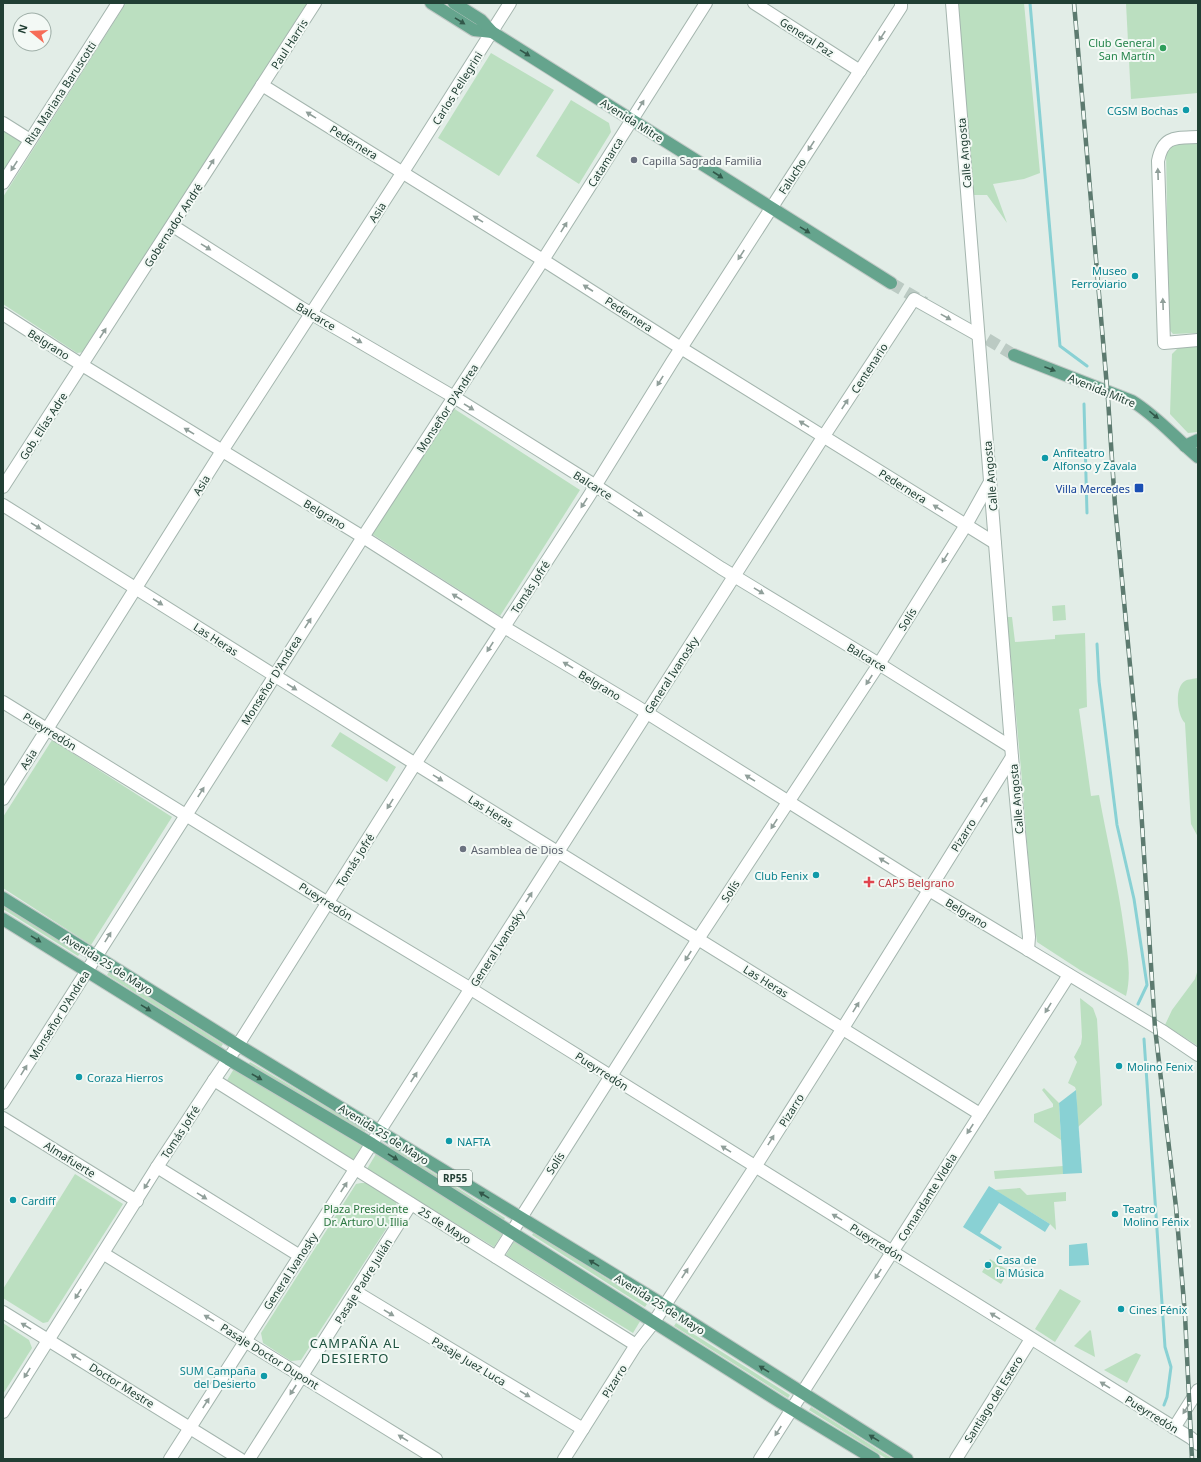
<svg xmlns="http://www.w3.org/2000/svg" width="1201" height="1462" font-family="'Noto Sans',sans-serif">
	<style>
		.green { fill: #bbdfc0 }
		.water { fill: #89d1d4 }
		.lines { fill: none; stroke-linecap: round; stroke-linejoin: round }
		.stream { stroke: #89d1d4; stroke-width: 3 }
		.major-tunnel { stroke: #bbcac3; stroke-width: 12; stroke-dasharray: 12 6; stroke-linecap: butt }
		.minor-casing { stroke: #a4b5ae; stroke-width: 14 }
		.major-casing { stroke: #c1c9c6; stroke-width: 14 }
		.minor { stroke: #fff; stroke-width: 12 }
		.major { stroke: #65a48d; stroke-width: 12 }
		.rail-casing { stroke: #5c7a6f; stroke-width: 4.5 }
		.rail { stroke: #f3f9f5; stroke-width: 3; stroke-dasharray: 9; stroke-linecap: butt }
		.oneway { fill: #32584a }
		.oneway2 { fill: #909f9a }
		.leisure-dot { fill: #2e9e5b; stroke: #f3f9f5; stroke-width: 1.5 }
		.culture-dot { fill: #0f9aa8; stroke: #f3f9f5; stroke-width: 1.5 }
		.worship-dot { fill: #6b7280; stroke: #f3f9f5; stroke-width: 1.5 }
		.transit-dot { fill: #1a4fb4; stroke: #f3f9f5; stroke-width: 1.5 }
		.health-dot { fill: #e0444e; stroke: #f3f9f5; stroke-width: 1.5 }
		.labels { text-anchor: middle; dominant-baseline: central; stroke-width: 4; stroke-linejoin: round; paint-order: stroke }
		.shield { fill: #f3f9f5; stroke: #60776e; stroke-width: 1 }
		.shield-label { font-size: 10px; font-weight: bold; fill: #213f34 }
		.street-label { font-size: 11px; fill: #213f34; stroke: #f3f9f5 }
		.leisure-label { font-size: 11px; fill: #27864d; stroke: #f3f9f5; text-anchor: end }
		.culture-label { font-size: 11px; fill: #0d838f; stroke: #f3f9f5; text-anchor: start }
		.worship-label { font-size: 11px; fill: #5b616d; stroke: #f3f9f5; text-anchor: start }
		.transit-label { font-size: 11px; fill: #164399; stroke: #f3f9f5; text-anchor: end }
		.health-label { font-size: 11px; fill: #be3a42; stroke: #f3f9f5; text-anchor: start }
		.park-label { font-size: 11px; fill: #2a773f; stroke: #f3f9f5 }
		.quarter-label { font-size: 13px; letter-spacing: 1px; fill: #1d523f; stroke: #f3f9f5 }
	</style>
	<rect width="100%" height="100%" fill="#e2ede7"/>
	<g class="green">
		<polygon points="126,3 307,3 85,352 77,353 3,304 3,197"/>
		<polygon points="955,3 1024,3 1040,173 1024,179 993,184 1007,223 987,195 972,195"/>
		<polygon points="1126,3 1198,3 1198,93 1131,99"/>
		<polygon points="491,53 554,90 499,176 438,138"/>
		<polygon points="571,100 609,123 611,132 579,184 536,156"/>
		<polygon points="3,123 30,140 3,183"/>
		<polygon points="1198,141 1198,333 1173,334 1169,329 1166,150 1170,144"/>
		<polygon points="1198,346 1198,432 1188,433 1170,414 1172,354 1178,348"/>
		<polygon points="453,408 580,490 500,616 372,534"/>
		<polygon points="1065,605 1066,620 1053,621 1052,606"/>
		<path d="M 1007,617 L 1012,617 L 1015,642 L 1055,639 L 1055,635 L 1085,633 L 1087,707 L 1079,709 L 1091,796 L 1099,795 C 1107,840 1118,884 1124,929 C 1127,952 1132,973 1126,996 L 1080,970 L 1037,942 L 1032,904 L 1021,769 Z"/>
		<path d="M 1198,678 L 1198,837 L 1191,824 L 1185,723 C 1177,716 1174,687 1185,681 C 1188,679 1194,679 1198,678 Z"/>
		<polygon points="340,732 396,767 387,782 331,746"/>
		<polygon points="52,740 172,817 91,945 3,888 3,817"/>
		<polygon points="3,905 80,953 78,956 3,909"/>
		<polygon points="1198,969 1198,1046 1165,1025 1172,1010 1195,979"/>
		<polygon points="109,972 223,1044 221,1047 107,975"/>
		<polygon points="1080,998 1093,1008 1097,1019 1102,1105 1078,1127 1076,1090 1075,1087 1068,1083 1077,1062 1074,1057 1081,1044 1082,1037"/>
		<polygon points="250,1062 366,1130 364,1133 249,1064"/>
		<polygon points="235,1067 362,1146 353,1160 226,1082"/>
		<polygon points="1044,1088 1059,1103 1061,1140 1034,1122 1034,1114 1053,1107 1053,1104 1042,1090"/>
		<polygon points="391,1146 505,1218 503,1221 389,1149"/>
		<polygon points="376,1154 503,1233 494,1247 367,1169"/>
		<polygon points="1063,1166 1063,1174 995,1179 994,1171"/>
		<polygon points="75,1174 123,1204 48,1322 43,1323 3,1298 3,1289"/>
		<polygon points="361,1183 367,1183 396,1201 397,1212 301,1360 291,1361 263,1343 261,1333 356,1184"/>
		<polygon points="1020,1188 1027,1195 1066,1192 1066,1201 1054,1202 1056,1230 1050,1224 995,1190"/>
		<polygon points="534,1232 647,1304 645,1307 532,1235"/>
		<polygon points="515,1240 642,1318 633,1333 506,1255"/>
		<polygon points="990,1259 1009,1271 1001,1284 982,1272"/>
		<polygon points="1060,1289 1081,1301 1055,1342 1035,1329"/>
		<polygon points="3,1323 29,1340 32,1348 3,1394"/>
		<polygon points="676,1323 790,1395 788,1398 674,1326"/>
		<polygon points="1090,1330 1091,1331 1095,1357 1074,1346"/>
		<polygon points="1136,1353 1141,1355 1127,1383 1104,1370"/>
		<polygon points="811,1407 893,1459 887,1459 809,1410"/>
	</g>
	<g class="water">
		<polygon points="1076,1090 1082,1173 1063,1174 1059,1103"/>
		<polygon points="989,1186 1050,1224 1045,1232 999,1203 980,1233 1002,1247 1000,1250 963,1227"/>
		<polygon points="1087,1243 1089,1265 1069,1266 1069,1245"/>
	</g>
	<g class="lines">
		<g class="stream">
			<polyline points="1030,3 1060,346 1087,366"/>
			<polyline points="1084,404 1087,513"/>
			<polyline points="1097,644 1099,681 1117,825 1134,899 1147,985 1138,1004"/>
			<polyline points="1144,1039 1165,1347 1171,1367 1167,1397 1164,1405"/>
		</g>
		<g class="major-tunnel">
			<polyline points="891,283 925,303"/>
			<polyline points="972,330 1014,355"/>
		</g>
		<g class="minor-casing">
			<g id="minor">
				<polyline points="754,3 860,71"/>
				<polyline points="952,3 1012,757 1029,937 1028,950"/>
				<polyline points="262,85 543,260 681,348 995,543"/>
				<polyline points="3,123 30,140"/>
				<path d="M 1198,137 C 1176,138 1163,135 1158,161 L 1164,343 L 1198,340"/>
				<polyline points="3,183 118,3"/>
				<polyline points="173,226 300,307 454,397 596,486 721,568 879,664 1011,747"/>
				<polyline points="3,314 82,365 363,537 504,627 636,706 929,890 1164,1032 1198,1055"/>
				<polyline points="3,487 315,3"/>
				<polyline points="3,505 406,758 980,1114"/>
				<polyline points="3,702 328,903 471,989 1191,1438 1198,1444"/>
				<polyline points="3,799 222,451 410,161 510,3"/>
				<polyline points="214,1080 636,1345"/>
				<polyline points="3,1103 363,537 543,260 706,3"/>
				<polyline points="3,1118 137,1201"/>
				<polyline points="157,1167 300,1256"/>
				<polyline points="104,1254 436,1459"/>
				<polyline points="496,1257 698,939 879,664 966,525 990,482"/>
				<polyline points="356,1292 583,1429"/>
				<polyline points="3,1312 240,1459"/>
				<polyline points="3,1412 157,1167 214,1080 238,1045 415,764 589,496 672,362 901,7 901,3"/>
				<polyline points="1174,1428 1198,1390"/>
				<polyline points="170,1459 818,445 914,299 978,335"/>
				<polyline points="249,1459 411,1204"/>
				<polyline points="564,1459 636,1345 654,1322 755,1167 843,1028 1012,757"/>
				<polyline points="760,1459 1069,975"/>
				<polyline points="956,1459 1031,1339"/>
			</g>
		</g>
		<g class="major-casing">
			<g id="major">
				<polyline points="431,3 474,30 492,32"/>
				<path d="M 454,3 L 481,20 L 492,32 C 625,115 757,200 891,283"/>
				<path d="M 1014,355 L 1132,401 C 1158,417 1175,438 1198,457"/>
				<polyline points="1185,446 1198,440"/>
				<polyline points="3,898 238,1045 664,1305 907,1459"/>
				<polyline points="3,919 228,1059 372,1144 780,1402 874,1459"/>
			</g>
		</g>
		<use href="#minor" class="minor"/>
		<use href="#major" class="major"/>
		<g class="rail-casing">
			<polyline id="rail" points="1074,3 1108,399 1115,505 1136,729 1155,1028 1176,1207 1185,1315 1192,1459"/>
		</g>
		<use href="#rail" class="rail"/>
	</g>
	<defs><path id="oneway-solid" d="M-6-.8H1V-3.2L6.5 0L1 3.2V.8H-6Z"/></defs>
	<g class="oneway">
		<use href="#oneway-solid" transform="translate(460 21) rotate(32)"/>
		<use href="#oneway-solid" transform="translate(525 53) rotate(32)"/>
		<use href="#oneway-solid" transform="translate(718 175) rotate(33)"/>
		<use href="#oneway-solid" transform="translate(805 230) rotate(32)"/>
		<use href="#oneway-solid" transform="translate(1050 369) rotate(21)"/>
		<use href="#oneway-solid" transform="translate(1154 415) rotate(39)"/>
		<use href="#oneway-solid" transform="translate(36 939) rotate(32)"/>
		<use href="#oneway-solid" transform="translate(146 1008) rotate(32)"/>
		<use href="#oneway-solid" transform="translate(257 1077) rotate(30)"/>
		<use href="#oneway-solid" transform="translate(393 1157) rotate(32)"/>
		<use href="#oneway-solid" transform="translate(484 1195) rotate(-148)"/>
		<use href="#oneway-solid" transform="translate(594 1263) rotate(-149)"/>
		<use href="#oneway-solid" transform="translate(764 1369) rotate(-148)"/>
		<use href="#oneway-solid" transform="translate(874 1438) rotate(-148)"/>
	</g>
	<g class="oneway2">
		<use href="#oneway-solid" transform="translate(882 36) rotate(123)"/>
		<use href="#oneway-solid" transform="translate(641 105) rotate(-58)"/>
		<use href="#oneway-solid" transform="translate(311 115) rotate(-148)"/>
		<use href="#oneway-solid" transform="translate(811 146) rotate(123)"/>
		<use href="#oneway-solid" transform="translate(211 164) rotate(-58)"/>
		<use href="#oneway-solid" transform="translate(14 166) rotate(123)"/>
		<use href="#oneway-solid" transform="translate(1158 174) rotate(-92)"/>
		<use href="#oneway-solid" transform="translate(478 219) rotate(-148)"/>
		<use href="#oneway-solid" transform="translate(564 227) rotate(-58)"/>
		<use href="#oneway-solid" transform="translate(206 247) rotate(32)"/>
		<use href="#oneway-solid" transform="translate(741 255) rotate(123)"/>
		<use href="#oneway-solid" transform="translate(588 288) rotate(-147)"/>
		<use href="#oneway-solid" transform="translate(1163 304) rotate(-92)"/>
		<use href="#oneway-solid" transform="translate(946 317) rotate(29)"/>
		<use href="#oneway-solid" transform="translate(103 333) rotate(-57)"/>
		<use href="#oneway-solid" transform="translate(357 340) rotate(31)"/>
		<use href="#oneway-solid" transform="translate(660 381) rotate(122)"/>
		<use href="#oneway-solid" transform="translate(845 404) rotate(-57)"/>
		<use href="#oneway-solid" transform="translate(469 407) rotate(32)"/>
		<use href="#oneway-solid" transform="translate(804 424) rotate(-148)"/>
		<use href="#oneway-solid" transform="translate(189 431) rotate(-149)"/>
		<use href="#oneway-solid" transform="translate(584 503) rotate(123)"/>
		<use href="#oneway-solid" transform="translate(938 508) rotate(-148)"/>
		<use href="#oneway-solid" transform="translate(638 513) rotate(33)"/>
		<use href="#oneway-solid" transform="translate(36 526) rotate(32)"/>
		<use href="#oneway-solid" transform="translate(945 558) rotate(122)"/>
		<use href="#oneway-solid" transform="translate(759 591) rotate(31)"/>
		<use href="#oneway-solid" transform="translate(457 597) rotate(-148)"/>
		<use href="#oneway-solid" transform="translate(158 602) rotate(33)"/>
		<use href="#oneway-solid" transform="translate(308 623) rotate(-57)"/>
		<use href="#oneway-solid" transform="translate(490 647) rotate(123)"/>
		<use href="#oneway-solid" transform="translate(568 665) rotate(-149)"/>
		<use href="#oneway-solid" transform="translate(869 680) rotate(123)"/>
		<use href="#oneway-solid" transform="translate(292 687) rotate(32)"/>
		<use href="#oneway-solid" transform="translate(438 778) rotate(32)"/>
		<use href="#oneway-solid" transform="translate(750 778) rotate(-148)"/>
		<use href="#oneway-solid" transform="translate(201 792) rotate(-57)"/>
		<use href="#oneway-solid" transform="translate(984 802) rotate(-58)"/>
		<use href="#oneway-solid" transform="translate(390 804) rotate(122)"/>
		<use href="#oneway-solid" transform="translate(774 824) rotate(123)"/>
		<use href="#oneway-solid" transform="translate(884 861) rotate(-148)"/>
		<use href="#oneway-solid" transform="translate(529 897) rotate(-57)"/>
		<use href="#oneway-solid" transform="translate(108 937) rotate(-58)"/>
		<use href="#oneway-solid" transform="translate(688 956) rotate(123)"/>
		<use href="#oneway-solid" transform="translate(856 1007) rotate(-58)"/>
		<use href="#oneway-solid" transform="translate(1048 1008) rotate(122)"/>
		<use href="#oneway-solid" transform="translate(24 1070) rotate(-58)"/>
		<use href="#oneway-solid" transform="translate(414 1077) rotate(-57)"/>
		<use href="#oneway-solid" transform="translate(970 1129) rotate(123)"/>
		<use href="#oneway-solid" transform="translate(771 1140) rotate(-58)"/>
		<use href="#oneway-solid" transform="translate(726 1149) rotate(-148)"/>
		<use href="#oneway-solid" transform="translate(147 1184) rotate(122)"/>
		<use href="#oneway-solid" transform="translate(344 1187) rotate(-57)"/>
		<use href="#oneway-solid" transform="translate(202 1196) rotate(32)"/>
		<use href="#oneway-solid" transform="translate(837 1217) rotate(-149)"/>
		<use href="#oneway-solid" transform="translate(685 1273) rotate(-57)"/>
		<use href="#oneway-solid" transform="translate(878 1274) rotate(123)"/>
		<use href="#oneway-solid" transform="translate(78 1294) rotate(123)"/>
		<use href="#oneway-solid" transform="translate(389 1313) rotate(31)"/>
		<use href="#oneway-solid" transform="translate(995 1316) rotate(-148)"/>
		<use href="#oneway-solid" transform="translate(209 1318) rotate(-149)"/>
		<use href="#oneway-solid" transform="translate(26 1326) rotate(-149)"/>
		<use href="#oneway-solid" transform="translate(76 1357) rotate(-148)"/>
		<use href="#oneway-solid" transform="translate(27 1373) rotate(122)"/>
		<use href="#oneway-solid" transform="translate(1105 1385) rotate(-148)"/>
		<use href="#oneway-solid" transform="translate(293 1390) rotate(123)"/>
		<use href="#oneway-solid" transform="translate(525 1394) rotate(31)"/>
		<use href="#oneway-solid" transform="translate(206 1403) rotate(-57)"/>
		<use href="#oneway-solid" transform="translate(1186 1409) rotate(123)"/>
		<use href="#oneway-solid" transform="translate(778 1431) rotate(123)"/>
		<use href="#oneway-solid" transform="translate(403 1438) rotate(-148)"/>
	</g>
	<circle class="leisure-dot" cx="1163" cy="48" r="4"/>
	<g class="culture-dot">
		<circle cx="1186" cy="110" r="4"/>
		<circle cx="1135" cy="276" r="4"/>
		<circle cx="1045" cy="458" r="4"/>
		<circle cx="816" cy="875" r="4"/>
		<circle cx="1119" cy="1066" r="4"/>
		<circle cx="79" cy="1077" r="4"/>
		<circle cx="449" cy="1141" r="4"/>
		<circle cx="13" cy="1200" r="4"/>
		<circle cx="1115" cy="1214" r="4"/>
		<circle cx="988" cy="1265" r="4"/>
		<circle cx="1121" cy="1309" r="4"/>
		<circle cx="264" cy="1376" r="4"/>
	</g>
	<g class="worship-dot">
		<circle cx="634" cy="160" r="4"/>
		<circle cx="463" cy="849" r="4"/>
	</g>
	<rect class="transit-dot" x="1134" y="483" width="10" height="10" rx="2"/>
	<path class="health-dot" d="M867 876h4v4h4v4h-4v4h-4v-4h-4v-4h4z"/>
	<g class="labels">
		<rect class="shield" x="438" y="1170" width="34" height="16" rx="3"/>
		<g class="shield-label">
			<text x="455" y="1178">RP55</text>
		</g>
		<g class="street-label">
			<text transform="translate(807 37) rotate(33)">General Paz</text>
			<text transform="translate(289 44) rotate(-57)">Paul Harris</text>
			<text transform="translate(457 88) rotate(-58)">Carlos Pellegrini</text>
			<text transform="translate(60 93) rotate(-57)">Rita Mariana Baruscotti</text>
			<text transform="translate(632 120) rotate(32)">Avenida Mitre</text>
			<text transform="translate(354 142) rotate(32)">Pedernera</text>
			<text transform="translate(964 153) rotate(-95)">Calle Angosta</text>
			<text transform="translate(605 162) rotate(-58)">Catamarca</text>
			<text transform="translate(792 176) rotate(-57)">Falucho</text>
			<text transform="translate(377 212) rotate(-57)">Asia</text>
			<text transform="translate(173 225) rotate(-57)">Gobernador André</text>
			<text transform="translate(629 314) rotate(33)">Pedernera</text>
			<text transform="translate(316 316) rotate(30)">Balcarce</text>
			<text transform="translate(49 344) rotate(32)">Belgrano</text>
			<text transform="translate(869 368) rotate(-57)">Centenario</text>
			<text transform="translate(1102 390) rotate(22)">Avenida Mitre</text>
			<text transform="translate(447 408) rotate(-57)">Monseñor D'Andrea</text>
			<text transform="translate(43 426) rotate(-57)">Gob. Elías Adre</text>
			<text transform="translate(990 476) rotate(-95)">Calle Angosta</text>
			<text transform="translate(201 485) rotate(-58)">Asia</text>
			<text transform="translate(593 485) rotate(32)">Balcarce</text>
			<text transform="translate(903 486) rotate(32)">Pedernera</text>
			<text transform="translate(325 514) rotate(31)">Belgrano</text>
			<text transform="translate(530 587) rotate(-57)">Tomás Jofré</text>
			<text transform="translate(907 619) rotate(-58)">Solís</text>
			<text transform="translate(216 639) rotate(33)">Las Heras</text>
			<text transform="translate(867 657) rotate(31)">Balcarce</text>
			<text transform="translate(671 675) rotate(-57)">General Ivanosky</text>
			<text transform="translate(271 680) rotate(-58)">Monseñor D'Andrea</text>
			<text transform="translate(600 685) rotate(31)">Belgrano</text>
			<text transform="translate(50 731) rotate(32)">Pueyrredón</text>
			<text transform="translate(28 759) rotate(-58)">Asia</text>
			<text transform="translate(1016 799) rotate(-95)">Calle Angosta</text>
			<text transform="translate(491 811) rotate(32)">Las Heras</text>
			<text transform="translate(963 835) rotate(-58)">Pizarro</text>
			<text transform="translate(355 860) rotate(-58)">Tomás Jofré</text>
			<text transform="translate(730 891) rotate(-57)">Solís</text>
			<text transform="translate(326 901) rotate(32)">Pueyrredón</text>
			<text transform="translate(967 913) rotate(31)">Belgrano</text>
			<text transform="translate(497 948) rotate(-57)">General Ivanosky</text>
			<text transform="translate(108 964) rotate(32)">Avenida 25 de Mayo</text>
			<text transform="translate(766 981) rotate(32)">Las Heras</text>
			<text transform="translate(59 1015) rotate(-58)">Monseñor D'Andrea</text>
			<text transform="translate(602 1071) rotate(33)">Pueyrredón</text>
			<text transform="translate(791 1110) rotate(-58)">Pizarro</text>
			<text transform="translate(180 1132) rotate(-57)">Tomás Jofré</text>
			<text transform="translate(384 1134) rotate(32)">Avenida 25 de Mayo</text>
			<text transform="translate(70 1159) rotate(32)">Almafuerte</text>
			<text transform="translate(555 1163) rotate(-57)">Solís</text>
			<text transform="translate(927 1197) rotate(-58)">Comandante Videla</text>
			<text transform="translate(445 1225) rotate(32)">25 de Mayo</text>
			<text transform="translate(877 1242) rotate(32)">Pueyrredón</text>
			<text transform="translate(290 1271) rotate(-57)">General Ivanosky</text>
			<text transform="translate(363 1281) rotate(-58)">Pasaje Padre Julián</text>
			<text transform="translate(660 1304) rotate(32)">Avenida 25 de Mayo</text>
			<text transform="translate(270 1356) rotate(32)">Pasaje Doctor Dupont</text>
			<text transform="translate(469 1361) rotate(31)">Pasaje Juez Luca</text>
			<text transform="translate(614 1381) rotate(-58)">Pizarro</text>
			<text transform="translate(122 1385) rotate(32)">Doctor Mestre</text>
			<text transform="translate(993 1399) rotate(-58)">Santiago del Estero</text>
			<text transform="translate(1152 1414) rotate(32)">Pueyrredón</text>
		</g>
		<g class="leisure-label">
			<text x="1155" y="42">Club General<tspan x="1155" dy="13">San Martín</tspan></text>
		</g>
		<g class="culture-label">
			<text x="1178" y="110" text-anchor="end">CGSM Bochas</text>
			<text x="1127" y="270" text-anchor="end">Museo<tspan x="1127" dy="13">Ferroviario</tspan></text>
			<text x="1053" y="452">Anfiteatro<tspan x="1053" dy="13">Alfonso y Zavala</tspan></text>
			<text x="808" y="875" text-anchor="end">Club Fenix</text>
			<text x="1127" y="1066">Molino Fenix</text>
			<text x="87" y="1077">Coraza Hierros</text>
			<text x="457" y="1141">NAFTA</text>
			<text x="21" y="1200">Cardiff</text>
			<text x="1123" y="1208">Teatro<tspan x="1123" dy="13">Molino Fénix</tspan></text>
			<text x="996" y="1259">Casa de<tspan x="996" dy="13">la Música</tspan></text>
			<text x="1129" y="1309">Cines Fénix</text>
			<text x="256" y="1370" text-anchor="end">SUM Campaña<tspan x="256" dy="13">del Desierto</tspan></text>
		</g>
		<g class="worship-label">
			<text x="642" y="160">Capilla Sagrada Familia</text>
			<text x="471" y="849">Asamblea de Dios</text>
		</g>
		<g class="transit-label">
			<text x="1130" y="488">Villa Mercedes</text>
		</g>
		<g class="health-label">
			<text x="878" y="882">CAPS Belgrano</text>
		</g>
		<g class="park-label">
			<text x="366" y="1208">Plaza Presidente<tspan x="366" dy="13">Dr. Arturo U. Illia</tspan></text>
		</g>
		<g class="quarter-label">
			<text x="355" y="1343">CAMPAÑA AL<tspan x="355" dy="15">DESIERTO</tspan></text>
		</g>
	</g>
	<rect width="1201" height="1462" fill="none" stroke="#213f34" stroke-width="8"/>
	<g transform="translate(32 32) rotate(288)"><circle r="19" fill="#f3f9f5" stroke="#9fafa8"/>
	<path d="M0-3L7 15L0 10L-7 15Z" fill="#f66c57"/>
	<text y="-6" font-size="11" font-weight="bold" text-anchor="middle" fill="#213f34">N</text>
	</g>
</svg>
